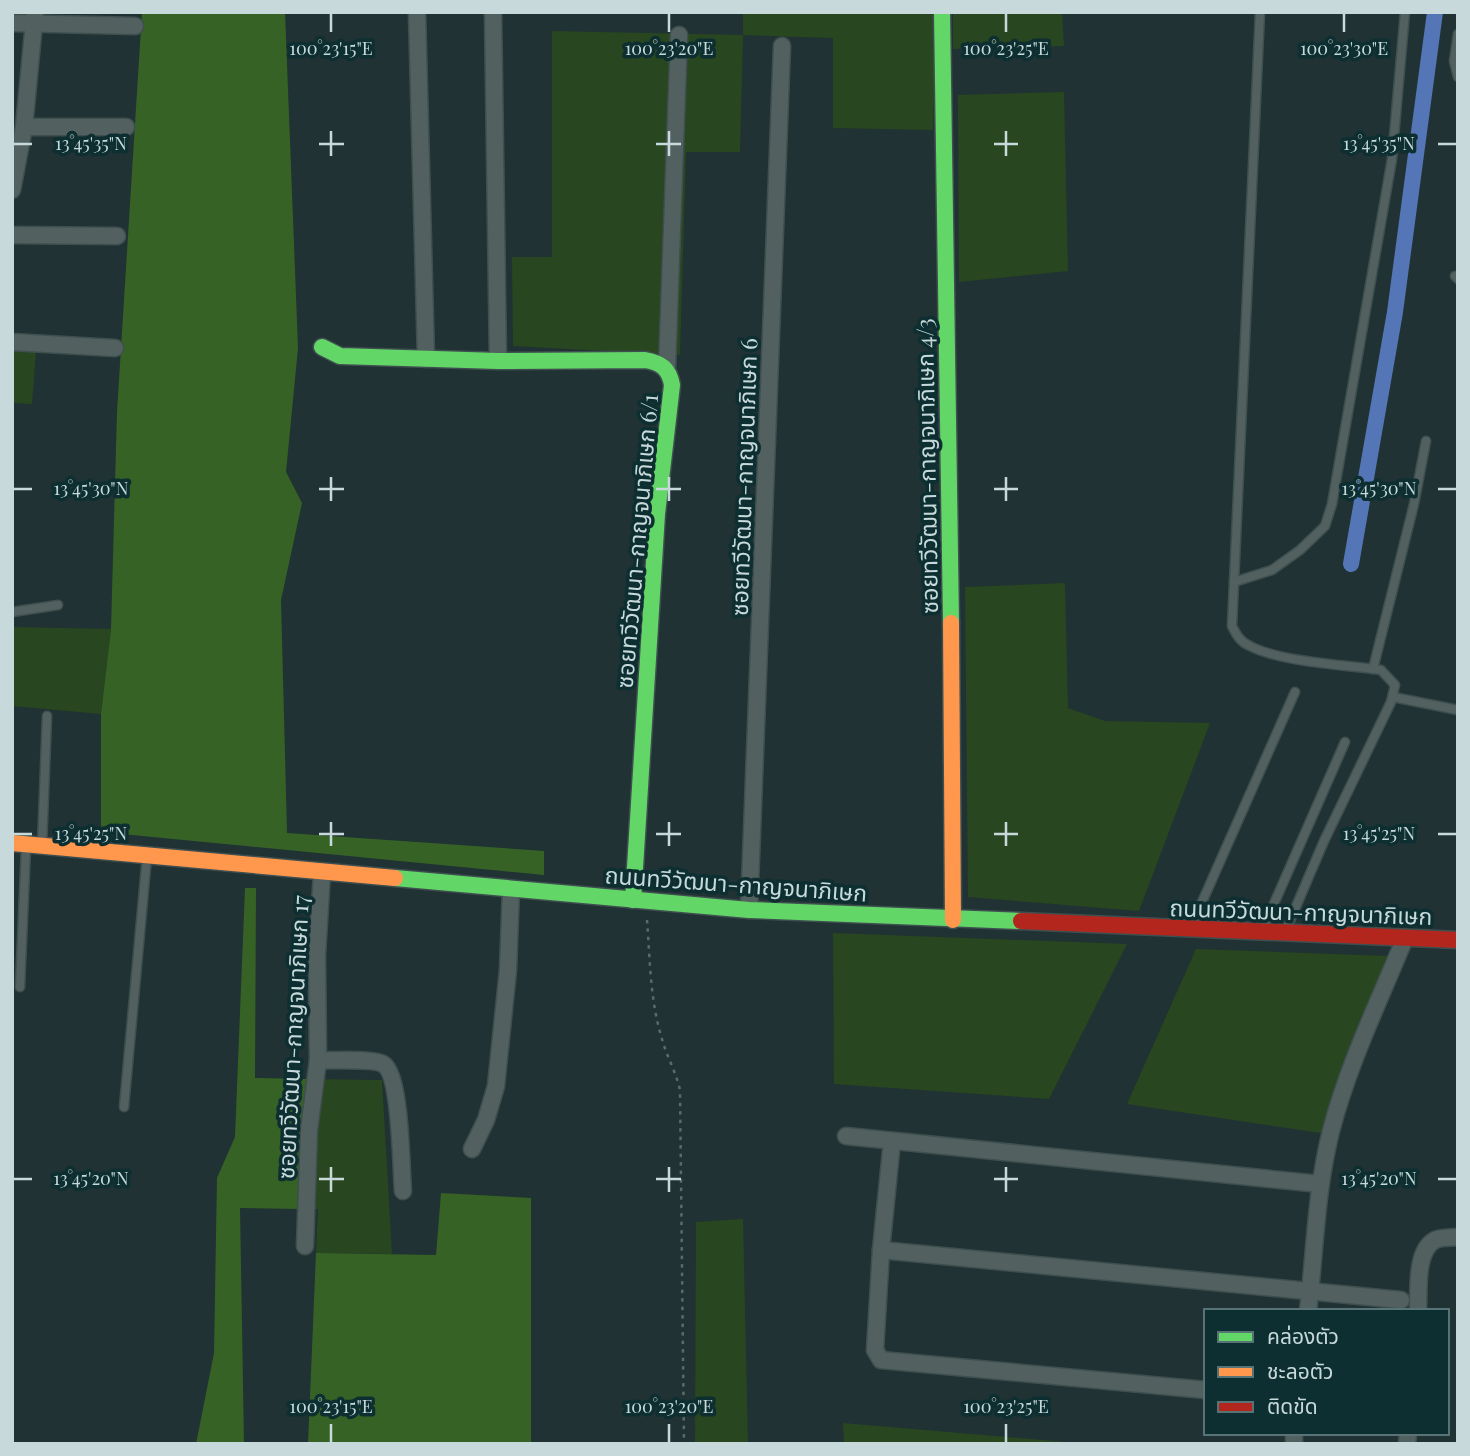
<svg xmlns="http://www.w3.org/2000/svg" width="1470" height="1456" font-family="'Playfair Display','Noto Sans Thai',serif">
	<style>
		.green { fill: #28461f }
		.forest { fill: #366325 }
		.lines { fill: none; stroke-linecap: round; stroke-linejoin: round }
		.canal { stroke: #5476b6; stroke-width: 16 }
		.lane-casing { stroke: #3f4f50; stroke-width: 11 }
		.street-casing { stroke: #3f4f50; stroke-width: 19 }
		.fast-casing { stroke: #3f4f50; stroke-width: 19 }
		.slow-casing { stroke: #3f4f50; stroke-width: 19 }
		.jam-casing { stroke: #3f4f50; stroke-width: 19 }
		.path { stroke: #5d696a; stroke-width: 2.5; stroke-dasharray: 3.5 5; stroke-linecap: butt }
		.lane { stroke: #536060; stroke-width: 8 }
		.street { stroke: #536060; stroke-width: 16 }
		.fast { stroke: #63d668; stroke-width: 16 }
		.slow { stroke: #ff974d; stroke-width: 16 }
		.jam { stroke: #b3261e; stroke-width: 16 }
		.ticks { fill: none; stroke: #c7d9da; stroke-width: 2.5 }
		.labels { text-anchor: middle; dominant-baseline: central; stroke-width: 7; stroke-linejoin: round; paint-order: stroke }
		.street-label { font-size: 23px; fill: #c7d9da; stroke: #0d2f31 }
		.ticks-label { font-size: 18px; text-anchor: middle; fill: #c7d9da; stroke: #0d2f31; stroke-width: 7; stroke-linejoin: round; paint-order: stroke }
	</style>
	<rect width="100%" height="100%" fill="#203233"/>
	<g class="green">
		<polygon points="743,12 933,12 935,50 933,130 833,128 833,38 743,35 740,152 686,152 680,355 513,346 512,257 552,257 552,31 743,35"/>
		<polygon points="953,12 1062,12 1064,46 953,49"/>
		<polygon points="1064,92 1068,271 959,282 958,95"/>
		<polygon points="12,350 36,351 32,404 12,403"/>
		<polygon points="1065,583 1068,708 1105,721 1210,723 1139,911 968,897 965,587"/>
		<polygon points="12,627 111,629 101,714 12,706"/>
		<polygon points="833,933 1127,944 1049,1099 834,1084"/>
		<polygon points="1196,949 1388,956 1321,1133 1127,1104"/>
		<polygon points="308,1079 382,1080 392,1254 316,1253 318,1209 301,1209"/>
		<polygon points="743,1219 748,1444 695,1444 696,1222"/>
		<polygon points="843,1423 1089,1444 844,1444"/>
	</g>
	<g class="forest">
		<polygon points="142,12 285,12 298,348 286,472 302,503 281,600 287,833 544,851 544,875 101,832 101,714 111,629 117,412"/>
		<polygon points="245,888 256,888 255,1078 308,1079 301,1209 240,1208 244,1444 196,1444 214,1353 217,1178 235,1137"/>
		<polygon points="441,1193 531,1198 531,1444 308,1444 316,1253 436,1255"/>
	</g>
	<g class="lines">
		<polyline class="canal" points="1351,564 1395,312 1435,12"/>
		<g class="lane-casing">
			<g id="lane">
				<path d="M 1260,12 L 1232,626 C 1236,634 1240,642 1250,646 C 1280,662 1346,665 1381,670 L 1395,685 L 1391,702 L 1324,841 L 1286,930"/>
				<polyline points="1458,34 1454,61 1458,77"/>
				<polyline points="1455,276 1458,279"/>
				<polyline points="1234,582 1272,570 1300,550 1325,526 1332,504 1392,159 1405,12"/>
				<polyline points="12,612 58,605"/>
				<polyline points="1373,669 1414,504 1426,441"/>
				<polyline points="1393,697 1458,710"/>
				<polyline points="42,846 47,716"/>
				<polyline points="1191,927 1295,692"/>
				<polyline points="1262,931 1345,742"/>
				<polyline points="20,987 26,847"/>
				<polyline points="124,1107 147,856"/>
			</g>
		</g>
		<g class="street-casing">
			<g id="street">
				<polyline points="417,12 426,359"/>
				<polyline points="493,12 498,361"/>
				<polyline points="12,23 135,26"/>
				<polyline points="24,127 126,127"/>
				<polyline points="12,190 24,127 35,12"/>
				<polyline points="12,235 117,236"/>
				<polyline points="12,342 115,348"/>
				<polyline points="667,368 679,35"/>
				<polyline points="749,910 782,46"/>
				<path d="M 318,1060 C 332,1061 374,1058 383,1064 C 401,1074 401,1168 403,1191"/>
				<polyline points="846,1136 1320,1184"/>
				<polyline points="892,1141 881,1250 875,1350 881,1360 1206,1390"/>
				<polyline points="472,1149 486,1120 496,1086 508,970 511,889"/>
				<polyline points="305,1246 309,1130 318,1060 317,954 322,872"/>
				<polyline points="881,1250 1401,1300"/>
				<path d="M 1308,1311 C 1315,1251 1316,1190 1331,1131 C 1348,1065 1379,1001 1405,938"/>
				<path d="M 1418,1311 C 1419,1291 1415,1251 1435,1240 C 1441,1237 1451,1238 1458,1237"/>
				<polyline points="1294,1444 1294,1433"/>
				<polyline points="1407,1444 1408,1433"/>
			</g>
		</g>
		<g class="fast-casing">
			<g id="fast">
				<polyline points="942,12 951,623"/>
				<path d="M 322,347 L 340,356 L 498,361 L 645,360 C 661,363 669,368 672,385 L 657,514 L 633,900"/>
				<polyline points="395,878 749,910 1021,921"/>
			</g>
		</g>
		<g class="slow-casing">
			<g id="slow">
				<polyline points="951,623 953,920"/>
				<polyline points="12,843 395,878"/>
			</g>
		</g>
		<g class="jam-casing">
			<polyline id="jam" points="1021,921 1458,940"/>
		</g>
		<path class="path" d="M 647,920 C 650,959 650,1001 662,1039 C 667,1057 676,1072 680,1090 L 684,1444"/>
		<use href="#lane" class="lane"/>
		<use href="#street" class="street"/>
		<use href="#fast" class="fast"/>
		<use href="#slow" class="slow"/>
		<use href="#jam" class="jam"/>
	</g>
	<path class="ticks" d="M 331,14 L 331,32M 669,14 L 669,32M 1006,14 L 1006,32M 1344,14 L 1344,32M 331,131 L 331,156M 669,131 L 669,156M 1006,131 L 1006,156M 14,144 L 32,144M 319,144 L 344,144M 656,144 L 681,144M 994,144 L 1018,144M 1438,144 L 1456,144M 331,477 L 331,501M 669,477 L 669,501M 1006,477 L 1006,501M 14,489 L 32,489M 319,489 L 344,489M 656,489 L 681,489M 994,489 L 1018,489M 1438,489 L 1456,489M 331,822 L 331,846M 669,822 L 669,846M 1006,822 L 1006,846M 14,834 L 32,834M 319,834 L 344,834M 656,834 L 681,834M 994,834 L 1018,834M 1438,834 L 1456,834M 331,1167 L 331,1192M 669,1167 L 669,1192M 1006,1167 L 1006,1192M 14,1179 L 32,1179M 319,1179 L 344,1179M 656,1179 L 681,1179M 994,1179 L 1018,1179M 1438,1179 L 1456,1179M 331,1424 L 331,1442M 669,1424 L 669,1442M 1006,1424 L 1006,1442"/>
	<g class="labels">
		<g class="street-label">
			<text transform="translate(926 466) rotate(-91)">ซอยทวีวัฒนา-กาญจนาภิเษก 4/3</text>
			<text transform="translate(743 477) rotate(-88)">ซอยทวีวัฒนา-กาญจนาภิเษก 6</text>
			<text transform="translate(636 541) rotate(-85)">ซอยทวีวัฒนา-กาญจนาภิเษก 6/1</text>
			<text transform="translate(736 883) rotate(4)">ถนนทวีวัฒนา-กาญจนาภิเษก</text>
			<text transform="translate(1301 911) rotate(2)">ถนนทวีวัฒนา-กาญจนาภิเษก</text>
			<text transform="translate(292 1037) rotate(-87)">ซอยทวีวัฒนา-กาญจนาภิเษก 17</text>
		</g>
	</g>
	<g class="ticks-label">
		<text x="331" y="55">100°23'15"E</text>
		<text x="669" y="55">100°23'20"E</text>
		<text x="1006" y="55">100°23'25"E</text>
		<text x="1344" y="55">100°23'30"E</text>
		<text x="91" y="150">13°45'35"N</text>
		<text x="1379" y="150">13°45'35"N</text>
		<text x="91" y="495">13°45'30"N</text>
		<text x="1379" y="495">13°45'30"N</text>
		<text x="91" y="840">13°45'25"N</text>
		<text x="1379" y="840">13°45'25"N</text>
		<text x="91" y="1185">13°45'20"N</text>
		<text x="1379" y="1185">13°45'20"N</text>
		<text x="331" y="1413">100°23'15"E</text>
		<text x="669" y="1413">100°23'20"E</text>
		<text x="1006" y="1413">100°23'25"E</text>
	</g>
	<rect width="1470" height="1456" fill="none" stroke="#c7d9da" stroke-width="28"/>
	<rect x="1204" y="1309" width="245" height="126" fill="#0d2f31" stroke="#577375" stroke-width="2"/>
	<rect x="1218" y="1332" width="35" height="10" fill="#63d668" stroke="#577375" stroke-width="2"/>
	<text x="1267" y="1344" font-size="21" fill="#c7d9da">คล่องตัว</text>
	<rect x="1218" y="1367" width="35" height="10" fill="#ff974d" stroke="#577375" stroke-width="2"/>
	<text x="1267" y="1379" font-size="21" fill="#c7d9da">ชะลอตัว</text>
	<rect x="1218" y="1402" width="35" height="10" fill="#b3261e" stroke="#577375" stroke-width="2"/>
	<text x="1267" y="1414" font-size="21" fill="#c7d9da">ติดขัด</text>
</svg>
